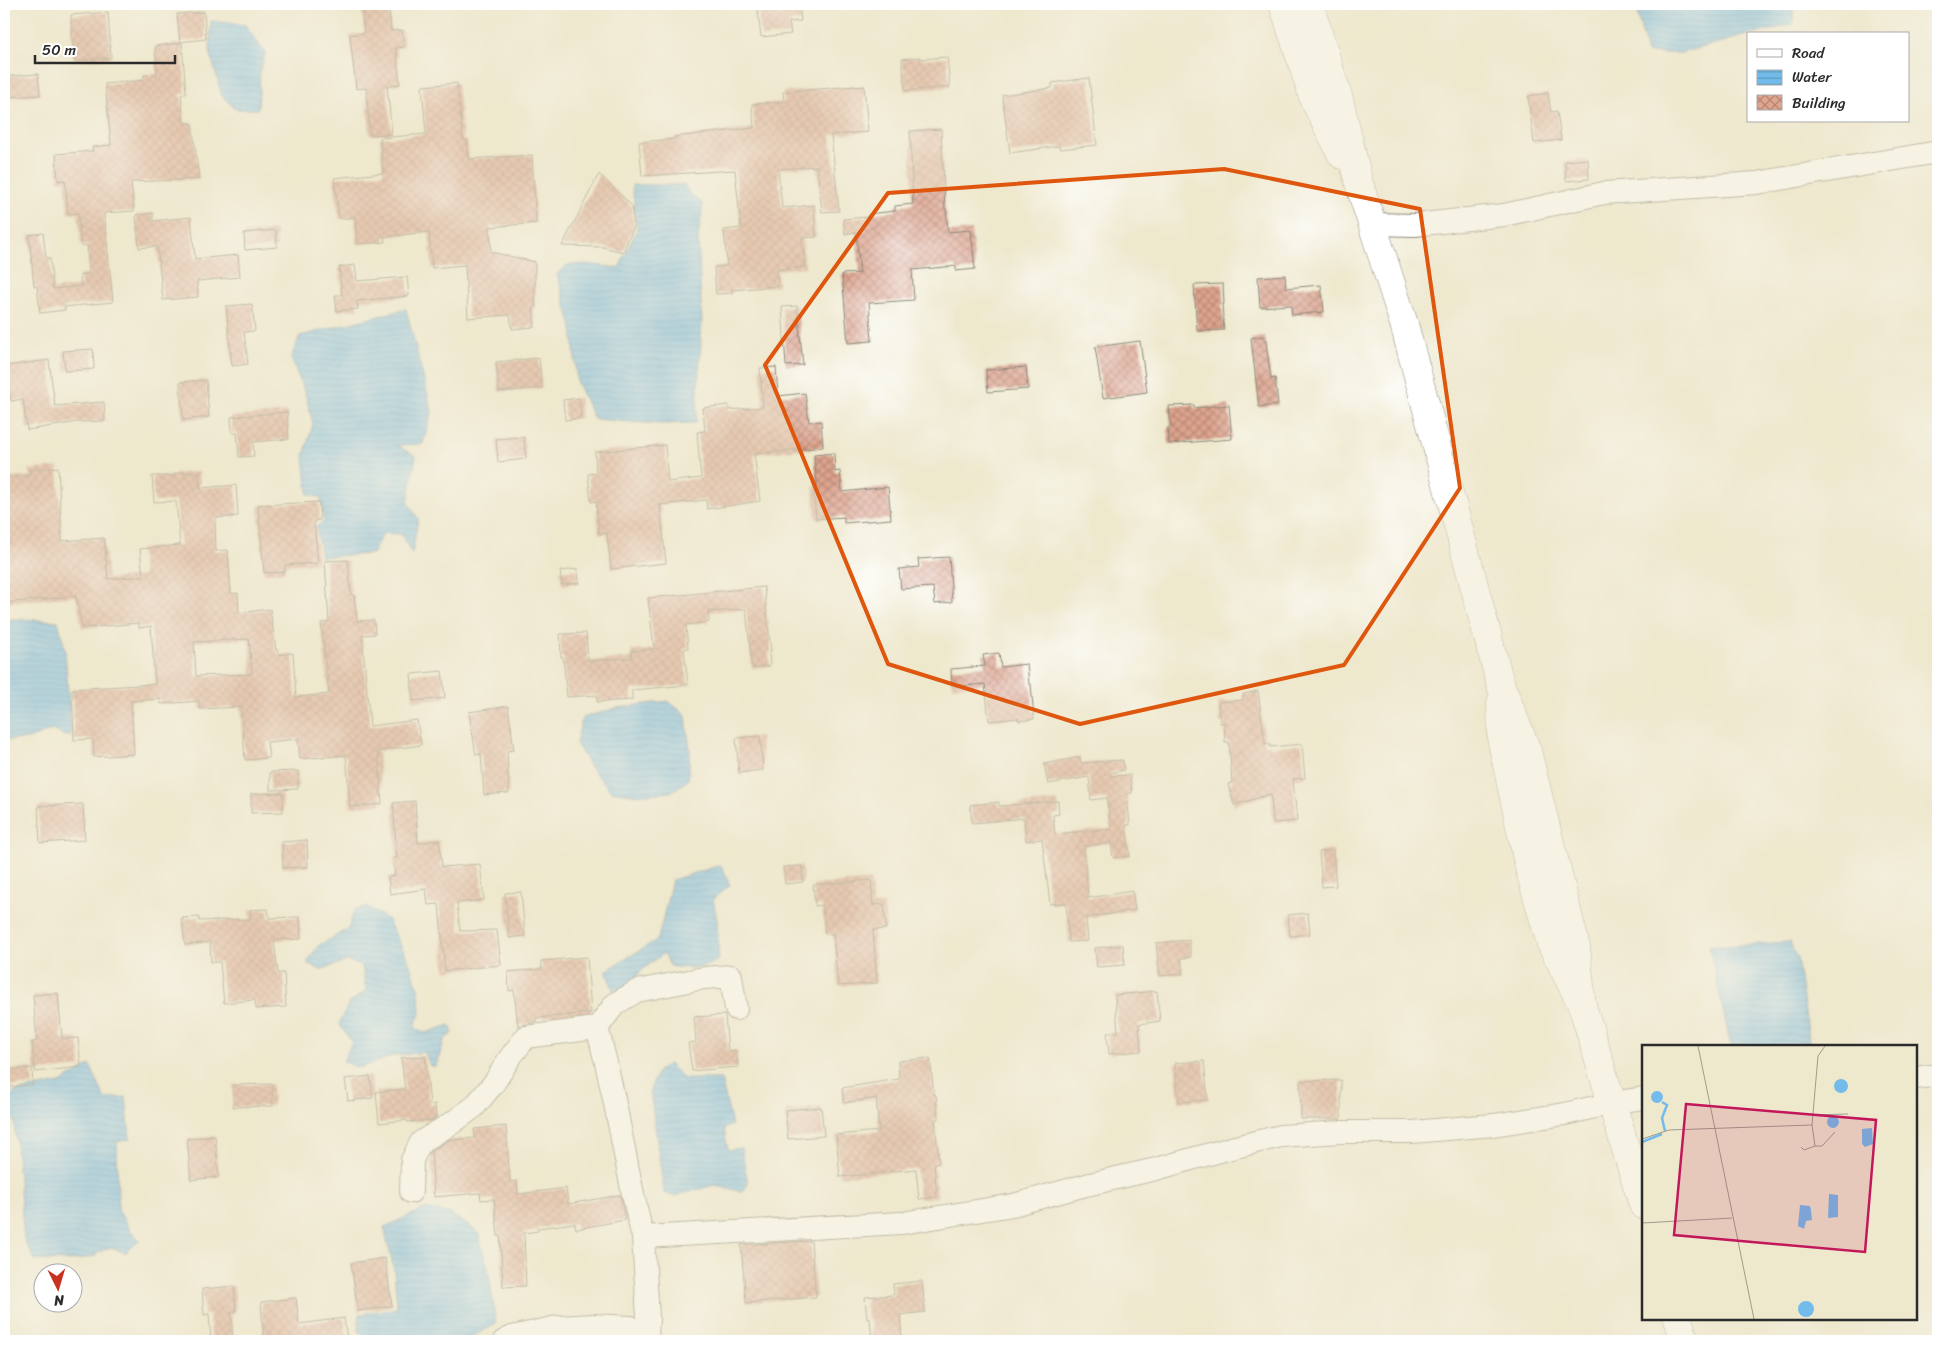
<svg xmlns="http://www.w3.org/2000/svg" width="1942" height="1345" font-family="Sriracha,sans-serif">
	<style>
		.water { fill: url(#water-rules); stroke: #4e738a }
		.building { fill: url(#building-cross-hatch); fill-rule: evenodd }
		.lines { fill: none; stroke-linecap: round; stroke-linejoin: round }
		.minor-casing { stroke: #8c8a7c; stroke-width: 24 }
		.primary-casing { stroke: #8c8a7c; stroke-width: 29 }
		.minor { stroke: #fff; stroke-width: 22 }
		.primary { stroke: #fff; stroke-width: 28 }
		.marked { fill: none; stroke: #df570e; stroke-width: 4; stroke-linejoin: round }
		.inset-river { fill: none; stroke: #72bbea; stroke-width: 2.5 }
		.inset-road { fill: none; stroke: #a09c8c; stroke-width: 1 }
		.view { fill: #c2185b; fill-opacity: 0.15; stroke: #c2185b; stroke-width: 2.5 }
		.inset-edge { fill: none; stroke: #2b2b2b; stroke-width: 2.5 }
	</style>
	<defs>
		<pattern id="water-rules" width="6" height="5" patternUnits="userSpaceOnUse" patternTransform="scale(1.25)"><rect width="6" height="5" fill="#72bbea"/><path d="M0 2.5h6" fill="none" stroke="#5e98be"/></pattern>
		<pattern id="building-cross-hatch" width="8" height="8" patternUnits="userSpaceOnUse" patternTransform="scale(1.25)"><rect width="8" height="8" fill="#dea48e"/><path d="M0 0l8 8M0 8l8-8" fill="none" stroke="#b48674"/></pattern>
	</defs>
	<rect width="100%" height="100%" fill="#fff"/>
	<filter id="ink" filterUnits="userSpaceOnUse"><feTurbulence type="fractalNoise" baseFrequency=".02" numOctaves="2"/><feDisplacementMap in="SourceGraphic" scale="10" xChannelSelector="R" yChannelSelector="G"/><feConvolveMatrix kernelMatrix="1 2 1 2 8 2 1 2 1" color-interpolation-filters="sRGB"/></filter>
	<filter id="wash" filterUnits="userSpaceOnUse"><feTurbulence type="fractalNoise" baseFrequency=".0096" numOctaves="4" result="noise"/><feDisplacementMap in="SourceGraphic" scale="20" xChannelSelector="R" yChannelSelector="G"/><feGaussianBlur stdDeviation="1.12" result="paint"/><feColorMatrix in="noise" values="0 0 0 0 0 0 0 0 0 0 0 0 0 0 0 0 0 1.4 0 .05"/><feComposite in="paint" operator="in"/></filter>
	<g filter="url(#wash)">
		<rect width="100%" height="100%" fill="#eee8cd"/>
		<g class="water">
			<polygon points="1655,4 1793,4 1793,24 1755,34 1748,34 1748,35 1681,53 1647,53 1636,9"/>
			<polygon points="211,21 245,25 265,53 260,72 258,109 235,109 222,96 210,52"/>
			<polygon points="632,185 684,185 689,193 703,204 698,237 702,323 696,423 658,424 594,419 577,383 572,327 557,274 568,265 586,264 619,268 637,229"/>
			<polygon points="406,309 432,412 423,444 396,445 416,456 408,502 418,519 412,554 401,534 383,533 372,554 321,557 316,527 324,522 321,498 308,494 304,456 313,424 306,396 291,358 300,336"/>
			<polygon points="12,619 58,621 65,649 71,735 65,736 52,730 28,739 4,740 4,622"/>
			<polygon points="668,701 686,715 690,752 688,780 671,792 638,795 611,791 590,767 576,743 582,718 616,708"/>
			<path d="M 721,865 L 730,885 L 713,899 L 717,920 L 719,959 C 704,970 687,969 670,966 L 664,953 L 641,971 L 627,988 L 613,990 L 606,971 L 658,939 L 672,880 Z"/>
			<polygon points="368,907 387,919 407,957 419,990 420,1014 414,1027 425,1033 450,1025 453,1033 445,1039 436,1066 430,1066 425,1052 393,1056 359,1068 343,1061 352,1042 339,1024 349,1003 366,991 362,966 347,961 320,970 307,963 318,946 348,929 355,909"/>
			<polygon points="1790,942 1797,958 1810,1046 1731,1046 1709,947"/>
			<polygon points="669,1064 684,1079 721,1079 732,1125 724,1129 728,1150 741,1148 748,1183 743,1192 715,1185 674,1196 664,1193 650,1090 658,1071"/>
			<polygon points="90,1065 105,1099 126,1097 130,1139 117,1142 118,1210 130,1230 140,1240 125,1253 111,1247 96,1253 96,1256 70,1261 35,1260 24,1240 14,1120 10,1102 14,1092 60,1083"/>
			<polygon points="424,1209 449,1213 478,1232 488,1268 496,1324 464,1341 367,1341 359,1331 359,1314 397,1308 394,1270 384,1227"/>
		</g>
		<g id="blocks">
			<g class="building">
				<polygon points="757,4 799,4 801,21 789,22 791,34 761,37"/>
				<polygon points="389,9 391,31 402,30 404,47 396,48 400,84 387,86 392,134 370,135 366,88 356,89 350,35 364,33 362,11"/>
				<polygon points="108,12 111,58 74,61 71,15"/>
				<polygon points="204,12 206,39 180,42 177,14"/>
				<polygon points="182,43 186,94 181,94 184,123 192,123 199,179 131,182 134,211 104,213 113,302 64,307 65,310 40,313 37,286 34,286 29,235 43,233 46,258 50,258 53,289 81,286 80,275 89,274 87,245 81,246 78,213 68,214 65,180 58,181 56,154 93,151 92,147 111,145 105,84 144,80 144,75 157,74 155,46"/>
				<polygon points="920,57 920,59 947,57 950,87 905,91 902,59"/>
				<polygon points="38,74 40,95 11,97 10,76"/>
				<polygon points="1089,78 1097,145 1060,149 1059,146 1010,153 1002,95 1052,88 1052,83"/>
				<polygon points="457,83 463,140 467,140 469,159 532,155 536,223 490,227 491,252 535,262 535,308 533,308 535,327 512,329 510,315 468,318 465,265 432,268 429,232 384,237 385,242 357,244 355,217 339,219 334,178 383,173 380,138 426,134 422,86"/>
				<polygon points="855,86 855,87 864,86 868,132 831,135 839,211 822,212 817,166 778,169 782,208 814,205 816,237 802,238 805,267 777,270 778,286 732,290 732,293 716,294 714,267 727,266 724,230 741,228 735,170 642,176 639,142 675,139 674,137 754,128 752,104 784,102 783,92"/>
				<polygon points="1548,93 1551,112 1557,111 1561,140 1534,143 1528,96"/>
				<polygon points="941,129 945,209 946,209 948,232 971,230 975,269 956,271 956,266 912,270 914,300 869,303 872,341 848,343 842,274 860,273 856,232 845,234 843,219 868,217 868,214 895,211 895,206 913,204 910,131"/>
				<polygon points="1588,159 1589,179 1566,181 1565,161"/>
				<polygon points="599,174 632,206 634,227 623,252 603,247 562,246"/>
				<polygon points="153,213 153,221 191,217 195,259 238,255 240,277 197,281 198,297 163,300 157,246 139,248 136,215"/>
				<polygon points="276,230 277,247 245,250 244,233"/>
				<polygon points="355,265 357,281 407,277 409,296 357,301 358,309 337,311 335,295 342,295 339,267"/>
				<polygon points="1285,275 1286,288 1321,285 1324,312 1292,315 1291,305 1260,307 1258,277"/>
				<polygon points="1223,284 1224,304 1222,304 1224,330 1197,331 1194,285"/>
				<polygon points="252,304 255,331 244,332 248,364 232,366 226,306"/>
				<polygon points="797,306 803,365 786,366 782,307"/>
				<polygon points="1265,336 1271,379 1275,378 1278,405 1259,407 1251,338"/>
				<polygon points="1140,341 1147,392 1103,398 1095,347"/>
				<polygon points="93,349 94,369 65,371 63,351"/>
				<polygon points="539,358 542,388 499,392 496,362"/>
				<polygon points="49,360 55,406 104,402 105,421 78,422 27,430 23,399 11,401 6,366"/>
				<polygon points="776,367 778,396 805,393 809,422 821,421 823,447 754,454 760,501 707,509 706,500 660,505 666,563 611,569 607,533 599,534 596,501 591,502 588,474 596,473 595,452 665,445 668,482 701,478 697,432 705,431 703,408 729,405 729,410 763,407 760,368"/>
				<polygon points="1026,367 1028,389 988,392 986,370"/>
				<polygon points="206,380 209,417 183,420 180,382"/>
				<polygon points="579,398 581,418 565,420 563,400"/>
				<polygon points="1194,405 1194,408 1229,405 1232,439 1169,444 1168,427 1171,427 1169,406"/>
				<polygon points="287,412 289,439 253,442 254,456 239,457 237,433 232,433 231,417"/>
				<polygon points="524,437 526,459 498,462 496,439"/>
				<polygon points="834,453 835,472 840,471 842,492 888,487 891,519 844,523 844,517 816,519 813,487 817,487 814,455"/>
				<path d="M 58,467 L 62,541 L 104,538 L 108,579 L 143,576 L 140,549 L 180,545 L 176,501 L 154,502 L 152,476 L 175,476 L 175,473 L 199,472 L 200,488 L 236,485 L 238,516 L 215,518 L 216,551 L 228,550 L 231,594 L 238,593 L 239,613 L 270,609 L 276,650 L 278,650 L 278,655 L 293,653 L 296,697 L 329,694 L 321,623 L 329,622 L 325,561 L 348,560 L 351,595 L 354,595 L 357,621 L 374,620 L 375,634 L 362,635 L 370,726 L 417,720 L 421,745 L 378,751 L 382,804 L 350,807 L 346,755 L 300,759 L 298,739 L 267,742 L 269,758 L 245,760 L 241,707 L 200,709 L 199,701 L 161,704 L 160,699 L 131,701 L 134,754 L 94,757 L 93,739 L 74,740 L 72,689 L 155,684 L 151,626 L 139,628 L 139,623 L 82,628 L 76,596 L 4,603 L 4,544 L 9,544 L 4,478 L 30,476 L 29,470 ZM 249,639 L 252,674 L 196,676 L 194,642 Z"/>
				<polygon points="319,502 320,520 314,521 318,563 285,565 285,572 264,573 258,505"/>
				<polygon points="949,557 952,602 935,604 933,587 901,589 899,569 919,567 918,559"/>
				<polygon points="578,569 579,583 562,585 560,571"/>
				<polygon points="764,587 771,652 769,652 770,666 752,668 746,609 708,612 709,622 686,625 688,648 684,649 688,685 632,690 632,700 597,702 597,695 567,697 563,657 561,657 560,634 586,633 588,661 632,658 631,651 654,649 648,598"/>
				<polygon points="999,653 1001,667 1027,664 1029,684 1031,684 1034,719 1019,721 1018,718 989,721 985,684 952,687 951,669 985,666 983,655"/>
				<polygon points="442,671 445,698 413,701 411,674"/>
				<polygon points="1258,691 1265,744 1270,744 1270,747 1302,744 1305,778 1293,779 1297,821 1273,823 1271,794 1234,805 1228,784 1232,783 1229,742 1225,742 1224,722 1220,723 1218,702 1243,700 1243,694"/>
				<polygon points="508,706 514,750 507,751 509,793 484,795 481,754 476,755 469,712"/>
				<polygon points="760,736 763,770 739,773 736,738"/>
				<polygon points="1080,757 1081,763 1123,760 1124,770 1110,773 1110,776 1130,775 1132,793 1127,794 1130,825 1126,825 1130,856 1113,858 1111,843 1084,846 1088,898 1132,891 1135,910 1086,918 1088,941 1069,942 1066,903 1050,904 1042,839 1026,841 1024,818 972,823 970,805 999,802 999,806 1058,801 1059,814 1053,815 1055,834 1111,829 1107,798 1091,800 1089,777 1048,784 1044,764"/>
				<polygon points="298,771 298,789 270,790 270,772"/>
				<polygon points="283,793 283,812 251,813 251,794"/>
				<polygon points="415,801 418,843 439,840 442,867 480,864 484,900 457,903 460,931 497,930 501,965 445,971 439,904 428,905 426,889 390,894 388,877 395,876 393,858 397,858 393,803"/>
				<polygon points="83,804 85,840 40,843 38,806"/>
				<polygon points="307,840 308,867 283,868 282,842"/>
				<polygon points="1333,850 1336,886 1322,887 1319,852"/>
				<polygon points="802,866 803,882 785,884 783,867"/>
				<polygon points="871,880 873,905 884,904 886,929 873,930 877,983 838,986 833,934 825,934 822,905 815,906 813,885"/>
				<polygon points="521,892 525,936 509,938 505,893"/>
				<polygon points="268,909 269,918 300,917 301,939 274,940 278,973 284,973 286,1007 256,1009 255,1000 224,1003 220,962 211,962 210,942 185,945 182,918 199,917 199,921 251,919 250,910"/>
				<polygon points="1308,913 1310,934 1290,936 1288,915"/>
				<polygon points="1189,940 1191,957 1181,958 1183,974 1160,976 1156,943"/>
				<polygon points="1123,945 1125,965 1097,967 1095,948"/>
				<polygon points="587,957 591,1013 536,1018 536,1022 518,1026 514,990 509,991 508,972 542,969 541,961"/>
				<polygon points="1157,991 1160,1021 1139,1024 1141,1051 1109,1054 1107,1033 1118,1032 1115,995"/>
				<polygon points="58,993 62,1039 78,1038 81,1067 35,1072 32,1042 37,1041 33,995"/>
				<polygon points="725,1015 728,1051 736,1050 738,1067 692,1071 688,1043 696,1042 694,1017"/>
				<polygon points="425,1056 430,1105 435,1104 436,1117 432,1120 407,1122 407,1120 379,1123 376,1092 405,1089 401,1058"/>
				<polygon points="930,1058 934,1095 936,1095 938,1119 935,1120 939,1163 934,1164 937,1197 919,1199 916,1169 840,1177 836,1135 879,1131 876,1098 844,1103 842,1088 899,1079 898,1061"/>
				<polygon points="1204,1061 1208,1100 1179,1102 1175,1063"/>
				<polygon points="32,1068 33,1085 8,1087 6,1070"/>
				<polygon points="370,1076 373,1098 348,1101 345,1079"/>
				<polygon points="1341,1080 1341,1119 1301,1119 1300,1081"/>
				<polygon points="272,1084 273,1106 233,1107 233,1085"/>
				<polygon points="821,1107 824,1136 788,1139 785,1110"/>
				<polygon points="506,1126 510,1182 517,1181 518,1194 566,1188 568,1204 620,1195 625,1220 576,1229 575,1223 538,1228 538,1231 524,1233 526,1286 503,1287 500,1236 498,1236 494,1199 481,1200 480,1193 434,1197 431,1151 449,1140 475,1138 474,1129"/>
				<polygon points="215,1136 219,1177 191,1180 187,1139"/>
				<polygon points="811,1241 816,1297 746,1303 741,1245"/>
				<polygon points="385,1258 392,1306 358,1311 351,1263"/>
				<polygon points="922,1281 925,1312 900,1315 902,1339 872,1341 870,1319 867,1319 865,1297 894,1295 893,1284"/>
				<polygon points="234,1286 236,1312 231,1312 233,1341 211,1341 209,1314 204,1315 202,1289"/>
				<polygon points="296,1298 299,1324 344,1318 347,1339 332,1341 264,1341 261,1302"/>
			</g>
		</g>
	</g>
	<g filter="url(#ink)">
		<use href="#blocks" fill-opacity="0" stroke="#8c8a7c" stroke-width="1"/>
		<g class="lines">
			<g class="minor-casing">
				<g id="minor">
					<polyline points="1372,224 1415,225 1504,215 1604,193 1757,183 1938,152"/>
					<polyline points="1916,1078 1938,1075"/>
					<polyline points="411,1192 412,1160 421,1142 452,1123 474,1107 494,1083 509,1059 526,1037 597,1028"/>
					<path d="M 643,1237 C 625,1168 617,1097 597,1028 L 615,1004 L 637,991 L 704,978 L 731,976 L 736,1009"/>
					<polyline points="504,1341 512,1337 557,1327 593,1325 631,1327 647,1337"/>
					<polyline points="647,1341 648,1317 643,1237 902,1223 1013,1205 1086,1185 1156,1169 1231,1148 1281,1136 1341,1132 1412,1132 1493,1125 1565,1114 1612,1103 1643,1098"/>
				</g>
			</g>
			<g class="primary-casing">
				<g id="primary">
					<polyline points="1283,4 1314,100 1342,155"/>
					<polyline points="1309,4 1339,99 1358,180 1404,324 1501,686 1527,751 1576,947 1582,1005"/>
					<polyline points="1501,703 1502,742 1529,868 1551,944 1582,1005 1643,1205"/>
					<polyline points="1678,1319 1685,1341"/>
				</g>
			</g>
			<use href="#minor" class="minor"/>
			<use href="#primary" class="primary"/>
		</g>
	</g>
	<path d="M0 0H1942V1345H0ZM 1224,169 L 1420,209 L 1460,488 L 1344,665 L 1080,724 L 888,664 L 765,365 L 888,193 Z" fill="#eee8cd" fill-opacity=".55" fill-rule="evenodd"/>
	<path class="marked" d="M 1224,169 L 1420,209 L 1460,488 L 1344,665 L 1080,724 L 888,664 L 765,365 L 888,193 Z"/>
	<g transform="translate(1642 1045)">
		<rect width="275" height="275" fill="#eee8cd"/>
		<path d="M192 41a7 7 0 1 1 14 0a7 7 0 1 1-14 0ZM9 52a6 6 0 1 1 12 0a6 6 0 1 1-12 0ZM185 77a6 6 0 1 1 12 0a6 6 0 1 1-12 0ZM 230,83 L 231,99 L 223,102 L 220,99 L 220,84 ZM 187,149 L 196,150 L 196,172 L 186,173 ZM 158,160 L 168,161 L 169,165 L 170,175 L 164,176 L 162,184 L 156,181 ZM156 264a8 8 0 1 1 16 0a8 8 0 1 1-16 0Z" fill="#72bbea"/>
		<path class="inset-river" d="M 20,57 L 25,60 L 20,73 L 23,86M 0,97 L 20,89"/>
		<path class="inset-road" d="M 56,1 L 112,274M 171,70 L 206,69M 0,94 L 27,85 L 170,80 L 176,11 L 183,1M 173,101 L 180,101 L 193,87M 159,102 L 162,105 L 173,101 L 170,80M 0,178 L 90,173"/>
		<path class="view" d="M 44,59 L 234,75 L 223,207 L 32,190 Z"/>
		<rect width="275" height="275" class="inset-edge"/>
	</g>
	<rect width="1942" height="1345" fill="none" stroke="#fff" stroke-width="20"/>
	<rect x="1747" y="32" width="162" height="90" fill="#ffffff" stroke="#aaaaaa"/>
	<rect x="1757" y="49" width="25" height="8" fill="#ffffff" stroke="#aaaaaa"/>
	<text x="1792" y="58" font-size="15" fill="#2b2b2b">Road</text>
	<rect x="1757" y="70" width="25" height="15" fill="url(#water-rules)" stroke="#aaaaaa"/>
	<text x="1792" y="82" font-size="15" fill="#2b2b2b">Water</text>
	<rect x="1757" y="95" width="25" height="15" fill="url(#building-cross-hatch)" stroke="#aaaaaa"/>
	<text x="1792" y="108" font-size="15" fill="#2b2b2b">Building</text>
	<g transform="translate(58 1288) rotate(175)"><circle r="24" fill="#ffffff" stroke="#aaaaaa"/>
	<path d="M0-4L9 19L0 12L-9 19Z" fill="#c8321e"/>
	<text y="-8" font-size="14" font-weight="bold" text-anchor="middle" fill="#2b2b2b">N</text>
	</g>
	<path d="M35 55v8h140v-8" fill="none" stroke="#2b2b2b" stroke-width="2.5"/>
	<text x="42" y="55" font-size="15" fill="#2b2b2b" stroke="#ffffff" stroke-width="4" paint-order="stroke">50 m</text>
</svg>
